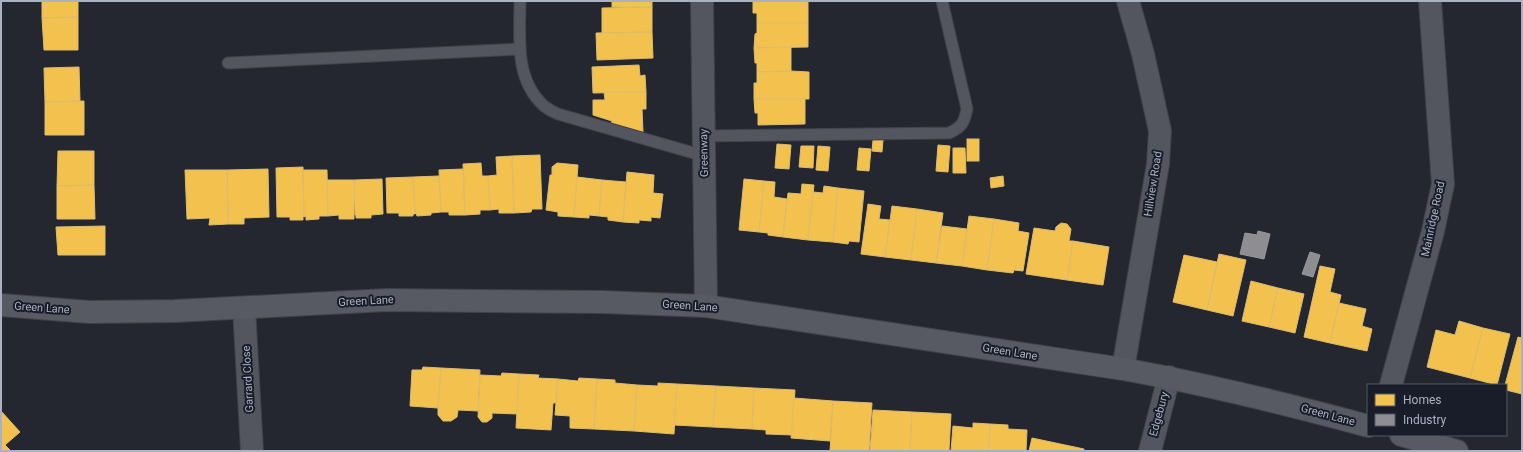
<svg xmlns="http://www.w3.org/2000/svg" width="1523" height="452" font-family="Roboto,sans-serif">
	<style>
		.homes { fill: #f2c14e; stroke: #ddbc71 }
		.industry { fill: #8d8d92; stroke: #9698a0 }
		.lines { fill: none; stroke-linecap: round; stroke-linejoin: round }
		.lane-casing { stroke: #404249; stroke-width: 13 }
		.street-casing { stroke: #404249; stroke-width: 24 }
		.secondary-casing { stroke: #404249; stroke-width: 24 }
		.lane { stroke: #53565e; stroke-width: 11 }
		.street { stroke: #53565e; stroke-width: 22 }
		.secondary { stroke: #575a63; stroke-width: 22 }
		.labels { text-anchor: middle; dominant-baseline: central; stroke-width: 4; stroke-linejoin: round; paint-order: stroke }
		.street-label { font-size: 11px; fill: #acb1c2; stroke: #181d29 }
	</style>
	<rect width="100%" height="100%" fill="#24272f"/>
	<g class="homes">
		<polygon points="42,1 78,1 78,17 42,18"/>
		<rect x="612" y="1" width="40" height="6"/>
		<polygon points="753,1 808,1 808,23 757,23 757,13 753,13"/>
		<polygon points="652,7 652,32 602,33 602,8"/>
		<polygon points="78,17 78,50 44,50 42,18"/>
		<polygon points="757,23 808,23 808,47 754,48 755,34 757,33"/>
		<polygon points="652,32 653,58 597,60 596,33"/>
		<polygon points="791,47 791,71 757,72 757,63 755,63 754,48"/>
		<polygon points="639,65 640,76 645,75 646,92 593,93 592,67"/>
		<polygon points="79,67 80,101 45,102 44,68"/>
		<polygon points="791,71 809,72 809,99 754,99 754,83 757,83 757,72"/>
		<polygon points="604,92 646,92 646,109 642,109 643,132 611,126 612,121 593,115 593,100 605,100"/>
		<polygon points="754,99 805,99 805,124 758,125 758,113 755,113"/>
		<polygon points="84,101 84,135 45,135 45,102"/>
		<rect x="967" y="139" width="12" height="22"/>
		<polygon points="873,140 883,140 882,152 872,151"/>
		<polygon points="777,144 791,145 789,169 775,168"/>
		<polygon points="938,145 950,146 948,172 936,171"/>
		<polygon points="801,146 814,146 813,168 799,167"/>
		<polygon points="818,146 830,147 828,171 816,170"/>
		<polygon points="859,148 871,149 869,171 857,170"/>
		<polygon points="953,148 965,148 966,173 953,173"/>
		<polygon points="58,151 94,151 94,185 57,186"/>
		<polygon points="540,155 542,209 532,209 531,212 514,213 512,156"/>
		<polygon points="512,156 514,213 499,213 499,209 490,210 488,176 497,175 496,157"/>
		<polygon points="481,163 482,176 488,176 490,210 480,210 480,214 465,215 463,164"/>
		<polygon points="557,163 578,165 574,217 558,216 558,212 546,210 550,175 552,175 552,167"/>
		<polygon points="303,167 304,217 303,216 303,220 290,220 290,217 277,217 276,168"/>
		<polygon points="268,169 269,217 244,218 244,224 228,224 227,170"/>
		<polygon points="463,169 465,215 449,215 449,212 441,212 439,170"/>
		<polygon points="185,170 227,170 228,224 209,225 210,218 187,219"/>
		<polygon points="303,170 327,170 328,216 319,216 319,219 306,220 306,216 304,217"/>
		<polygon points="627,172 654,175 653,193 663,194 660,218 651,217 651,221 639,220 639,223 623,222"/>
		<polygon points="439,176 441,212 431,213 431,215 417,216 416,213 415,214 413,177"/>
		<polygon points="1003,176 1004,186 991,188 990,178"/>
		<polygon points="413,177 415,214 413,214 413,216 399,216 399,213 387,213 386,178"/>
		<polygon points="577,177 602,180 599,216 589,215 589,218 574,217"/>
		<polygon points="382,179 383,214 371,215 371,218 356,218 356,215 355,215 354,180"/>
		<polygon points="744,179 764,181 759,232 739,230"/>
		<polygon points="327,180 354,180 354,219 339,219 339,215 328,216"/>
		<polygon points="602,180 626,182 623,222 608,220 608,217 599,216"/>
		<polygon points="764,181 775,182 774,197 787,199 783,237 768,235 768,233 759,232"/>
		<polygon points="802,184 814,185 808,240 783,237 788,193 801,194"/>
		<polygon points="94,185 95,219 57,219 57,186"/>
		<polygon points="824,186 838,188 833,242 808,240 813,192 823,193"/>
		<polygon points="838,188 864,191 859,242 849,241 848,244 833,242"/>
		<polygon points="868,204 881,206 879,219 890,220 885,257 861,254"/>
		<polygon points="892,206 917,209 911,260 885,257"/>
		<polygon points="917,209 943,213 936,263 911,260"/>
		<polygon points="969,216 994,219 987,270 962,266"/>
		<polygon points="994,219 1019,223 1018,231 1029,233 1023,271 1014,270 1013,273 987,270"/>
		<polygon points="1061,223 1067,224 1071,229 1069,241 1073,241 1067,280 1026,274 1034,228 1055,231 1056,227"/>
		<polygon points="105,226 105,255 58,255 56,227"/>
		<polygon points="942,226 967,229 962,266 936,263"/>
		<polygon points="1073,241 1109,247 1103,285 1067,280"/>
		<polygon points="1219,254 1246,260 1233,316 1207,310"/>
		<polygon points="1184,255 1217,262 1207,310 1173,302"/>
		<polygon points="1320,266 1335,269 1330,292 1341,295 1330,343 1304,337"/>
		<polygon points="1251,281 1278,288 1269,327 1242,321"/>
		<polygon points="1278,288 1304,294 1295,333 1269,327"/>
		<polygon points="1339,303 1366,309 1362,326 1372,329 1367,351 1330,343"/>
		<polygon points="1459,321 1483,328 1470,378 1427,367 1436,330 1455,335"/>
		<polygon points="1483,328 1510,334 1497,385 1470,378"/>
		<polygon points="1518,337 1522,338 1522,394 1506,390 1505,385"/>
		<polygon points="423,367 441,368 438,408 410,406 412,370 422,370"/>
		<polygon points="441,368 480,370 478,411 458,410 457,417 451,421 443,421 438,415 438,408"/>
		<polygon points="502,373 519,374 517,414 492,413 492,418 487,422 482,422 478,417 480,375 501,376"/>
		<polygon points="519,374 539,375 538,378 558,379 556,403 553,403 551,430 516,428"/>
		<polygon points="579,378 597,379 594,429 570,428 570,416 555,415 558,379 578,381"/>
		<polygon points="597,379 615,380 615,383 637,385 634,431 594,429"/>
		<polygon points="658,383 677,384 674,434 634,431 637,385 658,386"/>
		<polygon points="677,384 716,386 713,427 674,425"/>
		<polygon points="716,386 754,388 752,429 713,427"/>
		<polygon points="754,388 795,390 792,435 766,434 766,430 752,429"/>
		<polygon points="794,398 833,401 830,441 791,438"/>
		<polygon points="833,401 872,403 869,451 830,451"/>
		<polygon points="873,410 912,412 910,451 870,451"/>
		<polygon points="1,411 20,432 5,445 11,451 1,451"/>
		<polygon points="912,412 951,414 949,451 910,451"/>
		<polygon points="973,423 990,424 989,451 951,451 953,426 973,428"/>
		<polygon points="990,424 1008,425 1008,429 1027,430 1026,451 989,451"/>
		<polygon points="1032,438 1084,449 1084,451 1029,451"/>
	</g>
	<g class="industry">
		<polygon points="1258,231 1270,234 1264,259 1240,254 1245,233 1257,235"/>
		<polygon points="1310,252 1320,255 1313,277 1302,274"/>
	</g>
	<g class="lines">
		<g class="lane-casing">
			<g id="lane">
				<path d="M 520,1 C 520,37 514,79 544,106 C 548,109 553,112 558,114 L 704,156"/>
				<polyline points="228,63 520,49"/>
				<path d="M 704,136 L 949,133 C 962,127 964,123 967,109 L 942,1"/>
			</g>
		</g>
		<g class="street-casing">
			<g id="street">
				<polyline points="702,1 706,306"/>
				<polyline points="244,308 252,451"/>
				<polyline points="1123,369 1158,164 1160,131 1143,54 1128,1"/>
				<polyline points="1391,385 1433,231 1443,184 1430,1"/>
				<polyline points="1150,451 1169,377"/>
			</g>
		</g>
		<g class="secondary-casing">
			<g id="secondary">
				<path d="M 1,305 L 89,312 L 175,311 L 387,300 L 602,302 L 706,306 L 1123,369 C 1205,384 1287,404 1368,426"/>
				<polyline points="1401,435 1457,451"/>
			</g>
		</g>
		<use href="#lane" class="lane"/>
		<use href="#street" class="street"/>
		<use href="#secondary" class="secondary"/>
	</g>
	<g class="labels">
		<g class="street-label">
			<text transform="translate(704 153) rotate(-91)">Greenway</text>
			<text transform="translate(1153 184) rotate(-81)">Hillview Road</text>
			<text transform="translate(1433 219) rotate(-78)">Mainridge Road</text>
			<text transform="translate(366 301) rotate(-3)">Green Lane</text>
			<text transform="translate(690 306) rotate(4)">Green Lane</text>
			<text transform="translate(42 308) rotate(4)">Green Lane</text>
			<text transform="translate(1010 352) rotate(9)">Green Lane</text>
			<text transform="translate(248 379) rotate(-93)">Garrard Close</text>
			<text transform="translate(1159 414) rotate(-75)">Edgebury</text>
			<text transform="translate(1328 415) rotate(15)">Green Lane</text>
		</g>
	</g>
	<rect width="1523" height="452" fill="none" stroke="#acb1c2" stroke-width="4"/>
	<rect x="1367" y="384" width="140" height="52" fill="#181d29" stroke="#535866"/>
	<rect x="1375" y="394" width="20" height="12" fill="#f2c14e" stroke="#535866"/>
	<text x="1403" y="404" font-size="12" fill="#acb1c2">Homes</text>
	<rect x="1375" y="414" width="20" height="12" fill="#8d8d92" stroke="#535866"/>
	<text x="1403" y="424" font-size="12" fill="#acb1c2">Industry</text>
</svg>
